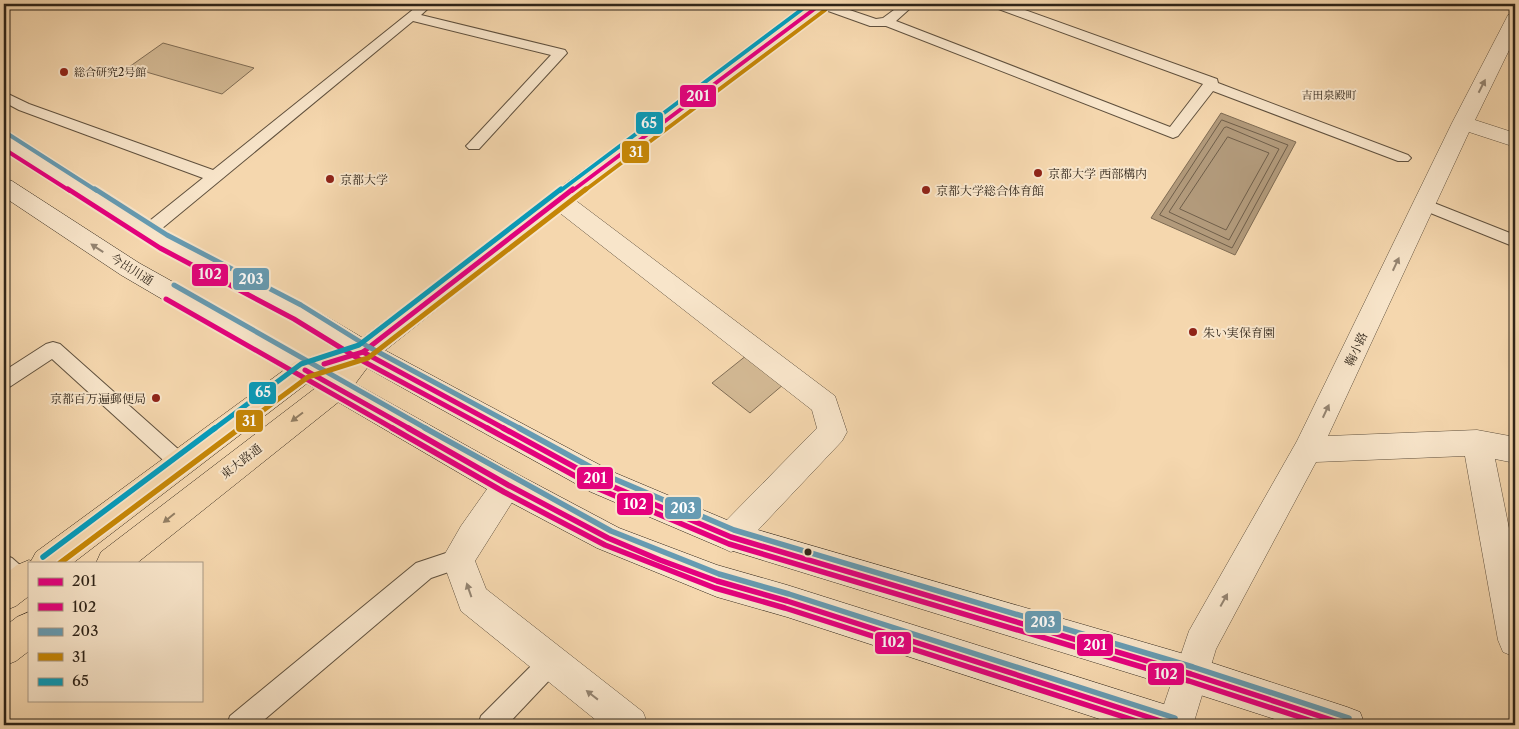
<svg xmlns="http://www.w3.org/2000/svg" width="1519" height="729" font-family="'Libre Caslon Text','Noto Serif JP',serif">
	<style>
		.green { fill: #d3b994; stroke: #816e56 }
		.water { fill: #b29a7b; stroke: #7e6b53 }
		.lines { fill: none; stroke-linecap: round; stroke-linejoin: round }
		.shore { stroke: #705f4a; stroke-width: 1 }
		.lane-casing { stroke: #60513e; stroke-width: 2 }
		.street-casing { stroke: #60513e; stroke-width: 1 }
		.secondary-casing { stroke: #2f2418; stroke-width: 1 }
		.primary-casing { stroke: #2f2418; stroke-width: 1 }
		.lane { fill: #f8e5ca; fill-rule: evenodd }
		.street { fill: #f8e5ca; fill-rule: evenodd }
		.secondary { fill: #f8e5ca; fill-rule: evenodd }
		.primary { fill: #f5d7ae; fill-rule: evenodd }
		.bus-1-far2-casing { stroke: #f8e5ca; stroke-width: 7 }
		.bus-1-far1-casing { stroke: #f8e5ca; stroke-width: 9 }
		.bus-1-casing { stroke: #f8e5ca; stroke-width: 9 }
		.bus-2-far2-casing { stroke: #f8e5ca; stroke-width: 7 }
		.bus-2-far1-casing { stroke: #f8e5ca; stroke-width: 9 }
		.bus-2-casing { stroke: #f8e5ca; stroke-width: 9 }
		.bus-3-far2-casing { stroke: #f8e5ca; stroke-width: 7 }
		.bus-3-far1-casing { stroke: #f8e5ca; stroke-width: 9 }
		.bus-3-casing { stroke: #f8e5ca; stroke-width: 9 }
		.bus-4-far2-casing { stroke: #f8e5ca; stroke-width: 7 }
		.bus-4-far1-casing { stroke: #f8e5ca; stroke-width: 9 }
		.bus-4-casing { stroke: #f8e5ca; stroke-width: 9 }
		.bus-5-far2-casing { stroke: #f8e5ca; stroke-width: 7 }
		.bus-5-far1-casing { stroke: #f8e5ca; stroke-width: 9 }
		.bus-5-casing { stroke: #f8e5ca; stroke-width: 9 }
		.bus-1-far2 { stroke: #e4007f; stroke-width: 4 }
		.bus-1-far1 { stroke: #e4007f; stroke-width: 5 }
		.bus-1 { stroke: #e4007f; stroke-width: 5.5 }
		.bus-2-far2 { stroke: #e5007d; stroke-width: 4 }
		.bus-2-far1 { stroke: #e5007d; stroke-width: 5 }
		.bus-2 { stroke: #e5007d; stroke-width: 5.5 }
		.bus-3-far2 { stroke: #669bb2; stroke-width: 4 }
		.bus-3-far1 { stroke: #669bb2; stroke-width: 5 }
		.bus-3 { stroke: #669bb2; stroke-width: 5.5 }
		.bus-4-far2 { stroke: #c58606; stroke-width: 4 }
		.bus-4-far1 { stroke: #c58606; stroke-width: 5 }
		.bus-4 { stroke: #c58606; stroke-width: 5.5 }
		.bus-5-far2 { stroke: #059cbc; stroke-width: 4 }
		.bus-5-far1 { stroke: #059cbc; stroke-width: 5 }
		.bus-5 { stroke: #059cbc; stroke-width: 5.5 }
		.oneway { fill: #948471 }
		.oneway2 { fill: #927e63 }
		.poi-dot { fill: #8f2418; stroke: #f8e5ca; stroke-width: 2 }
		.bus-dot { fill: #2f2418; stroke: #f8e5ca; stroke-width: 2 }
		.labels { text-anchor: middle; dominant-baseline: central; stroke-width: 4; stroke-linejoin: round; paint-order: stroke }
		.far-poi-label { font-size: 11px; fill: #2f2418; stroke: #f8e5ca; text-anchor: start }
		.far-neighbourhood-label { font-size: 11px; fill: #2f2418; stroke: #f8e5ca }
		.poi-label { font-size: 12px; fill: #2f2418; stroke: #f8e5ca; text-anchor: start }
		.street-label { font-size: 12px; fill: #2f2418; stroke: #f8e5ca }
		.line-badge { stroke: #f8e5ca; stroke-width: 2 }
		.badge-label { font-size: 14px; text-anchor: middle; font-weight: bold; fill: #fff }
	</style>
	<rect width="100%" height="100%" fill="#f5d7ae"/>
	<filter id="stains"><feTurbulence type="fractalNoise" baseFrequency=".004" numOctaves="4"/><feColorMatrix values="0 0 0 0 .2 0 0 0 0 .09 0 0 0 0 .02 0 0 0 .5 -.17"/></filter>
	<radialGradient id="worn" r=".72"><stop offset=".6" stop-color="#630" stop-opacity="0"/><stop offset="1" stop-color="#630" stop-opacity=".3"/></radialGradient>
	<g class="green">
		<polygon points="163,43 254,68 222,94 129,67"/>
		<polygon points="747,355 784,384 750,413 712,383"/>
	</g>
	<polygon class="water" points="1221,113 1296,142 1235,255 1151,218"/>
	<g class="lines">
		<g class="shore">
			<polygon points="1222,120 1288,145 1232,248 1160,215"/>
			<polygon points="1227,127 1279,149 1229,240 1169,212 1224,128"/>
			<polygon points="1228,137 1269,153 1226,230 1180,209"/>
		</g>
		<g class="lane-casing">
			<g id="lane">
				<polygon points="420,4 433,4 421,15 565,50 567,53 479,149 469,149 466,146 469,143 551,55 413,21 154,235 148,237 142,235 140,231 142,227 203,178 19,110 4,102 4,92 29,104 213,170"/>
				<polygon points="815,4 832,4 876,19 883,18 902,4 915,4 896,21 1170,127 1203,84 993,7 991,4 1008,4 1217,79 1218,83 1408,155 1411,158 1408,161 1398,161 1213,91 1178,136 1173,138 886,26 870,26 817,7"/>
				<polygon points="1424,199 1515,235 1515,247 1418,208 1416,204 1418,200"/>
				<polygon points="53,342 60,344 187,457 190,463 187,469 180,472 173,469 52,359 11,386 4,389 4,371 46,344"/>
				<polygon points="458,549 466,552 469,559 466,566 431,578 258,725 227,725 230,716 416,563"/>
				<polygon points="4,555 12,558 29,573 29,590 22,593 14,590 4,580"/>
				<polygon points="550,651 558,655 562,663 558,671 507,725 478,725 481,716 542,655"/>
			</g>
		</g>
		<g class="street-casing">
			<g id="street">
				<polygon points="1515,13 1515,38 1475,120 1515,133 1515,147 1469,132 1328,436 1477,430 1515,437 1515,463 1495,459 1515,558 1515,657 1503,652 1498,640 1465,456 1316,462 1216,649 1193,725 1157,725 1189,631 1297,441 1452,123 1506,19 1508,15"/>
				<polygon points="559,192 567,194 835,396 847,432 842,441 742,547 731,552 720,547 715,537 720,527 817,428 812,410 551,206 547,200 551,194"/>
				<polygon points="508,471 519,475 523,485 475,561 486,589 643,712 648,725 602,725 461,611 442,559 461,526 497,475"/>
			</g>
		</g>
		<g class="secondary-casing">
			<g id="secondary">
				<polygon points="4,133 12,135 172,235 307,305 373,344 613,472 734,523 1191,656 1347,707 1360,712 1365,725 1293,725 1191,692 720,547 591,492 430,403 353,360 289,319 154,247 4,150"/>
				<polygon points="4,178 12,181 139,263 519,475 619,528 717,565 787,585 1173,707 1186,712 1191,725 1118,725 787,617 717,597 597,548 497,495 121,275 4,197"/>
			</g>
		</g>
		<g class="primary-casing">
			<g id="primary">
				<polygon points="809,4 830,4 567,206 373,360 346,396 137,563 96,563 101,552 326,380 332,373 314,378 73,563 29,563 29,596 16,606 4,611 4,575 17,565 29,560 31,561 36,552 295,362 354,344 551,194"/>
				<polygon points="29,612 29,651 16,661 4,666 4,627 17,617"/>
			</g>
		</g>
		<use href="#lane" class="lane"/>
		<use href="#street" class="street"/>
		<use href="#secondary" class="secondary"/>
		<use href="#primary" class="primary"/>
		<g class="bus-1-far2-casing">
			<polyline id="bus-1-far2" points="572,191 821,4"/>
		</g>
		<g class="bus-1-far1-casing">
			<g id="bus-1-far1">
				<polyline points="363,352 505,429"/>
				<polyline points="324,364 363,352 573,189"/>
				<polyline points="305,370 410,429"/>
			</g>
		</g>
		<g class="bus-1-casing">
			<g id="bus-1">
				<polyline points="408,428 508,485 608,538 660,560 717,581 787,601 1173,725"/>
				<polyline points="503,428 602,482 731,537 1191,674 1347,725"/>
			</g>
		</g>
		<g class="bus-2-far2-casing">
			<polyline id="bus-2-far2" points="4,149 70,191"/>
		</g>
		<g class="bus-2-far1-casing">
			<g id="bus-2-far1">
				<polyline points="68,189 160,248 294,319 359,359 489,429"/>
				<polyline points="166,299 394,429"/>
			</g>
		</g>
		<g class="bus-2-casing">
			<g id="bus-2">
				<polyline points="392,428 504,492 605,545 715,588 785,608 1149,725"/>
				<polyline points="487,428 599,489 729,544 1189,681 1324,725"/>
			</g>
		</g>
		<g class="bus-3-far2-casing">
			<polyline id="bus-3-far2" points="8,134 97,191"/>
		</g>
		<g class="bus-3-far1-casing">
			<g id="bus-3-far1">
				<polyline points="95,189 167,235 301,305 367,346 521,429"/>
				<polyline points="174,285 427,429"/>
			</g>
		</g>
		<g class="bus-3-casing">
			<g id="bus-3">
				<polyline points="425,428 611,531 719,574 789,594 1175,718"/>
				<polyline points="519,428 605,475 734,530 1193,667 1349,718"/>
			</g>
		</g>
		<g class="bus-4-far2-casing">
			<polyline id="bus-4-far2" points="584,191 825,10"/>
		</g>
		<g class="bus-4-far1-casing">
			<polyline id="bus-4-far1" points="238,429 308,377 368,358 586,189"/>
		</g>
		<g class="bus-4-casing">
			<polyline id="bus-4" points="60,563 240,428"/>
		</g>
		<g class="bus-5-far2-casing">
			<polyline id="bus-5-far2" points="560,191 809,4"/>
		</g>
		<g class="bus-5-far1-casing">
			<polyline id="bus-5-far1" points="214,429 301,364 359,345 561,189"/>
		</g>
		<g class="bus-5-casing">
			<polyline id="bus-5" points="43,557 215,428"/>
		</g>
		<use href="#bus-1-far2" class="bus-1-far2"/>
		<use href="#bus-1-far1" class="bus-1-far1"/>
		<use href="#bus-1" class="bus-1"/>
		<use href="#bus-2-far2" class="bus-2-far2"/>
		<use href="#bus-2-far1" class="bus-2-far1"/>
		<use href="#bus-2" class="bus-2"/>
		<use href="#bus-3-far2" class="bus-3-far2"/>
		<use href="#bus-3-far1" class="bus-3-far1"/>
		<use href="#bus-3" class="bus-3"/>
		<use href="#bus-4-far2" class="bus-4-far2"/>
		<use href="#bus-4-far1" class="bus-4-far1"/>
		<use href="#bus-4" class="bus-4"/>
		<use href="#bus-5-far2" class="bus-5-far2"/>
		<use href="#bus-5-far1" class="bus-5-far1"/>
		<use href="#bus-5" class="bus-5"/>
	</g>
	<defs><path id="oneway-solid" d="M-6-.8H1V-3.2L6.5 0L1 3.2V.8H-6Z" transform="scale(1.25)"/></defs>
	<g class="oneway">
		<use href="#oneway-solid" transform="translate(1482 86) rotate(-63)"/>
		<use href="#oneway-solid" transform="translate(97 248) rotate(-147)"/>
		<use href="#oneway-solid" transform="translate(1396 264) rotate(-65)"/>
		<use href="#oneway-solid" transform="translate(1326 411) rotate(-65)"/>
		<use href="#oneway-solid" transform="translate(469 590) rotate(-109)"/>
		<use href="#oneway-solid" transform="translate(1224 600) rotate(-61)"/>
		<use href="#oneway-solid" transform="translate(592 695) rotate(-142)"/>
	</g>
	<g class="oneway2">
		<use href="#oneway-solid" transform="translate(297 417) rotate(143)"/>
		<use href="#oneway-solid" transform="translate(169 518) rotate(141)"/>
	</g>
	<g class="poi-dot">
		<circle cx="64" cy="72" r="5"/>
		<circle cx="1038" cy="173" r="5"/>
		<circle cx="330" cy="179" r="5"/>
		<circle cx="926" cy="190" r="5"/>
		<circle cx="1193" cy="332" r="5"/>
		<circle cx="156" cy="398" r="5"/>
	</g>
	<circle class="bus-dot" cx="808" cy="552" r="4.5"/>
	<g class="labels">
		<g class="far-poi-label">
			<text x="74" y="72">総合研究2号館</text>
		</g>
		<g class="far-neighbourhood-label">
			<text x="1329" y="95">吉田泉殿町</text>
		</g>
		<g class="poi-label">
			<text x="1048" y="173">京都大学 西部構内</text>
			<text x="340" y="179">京都大学</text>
			<text x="936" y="190">京都大学総合体育館</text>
			<text x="1203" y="332">朱い実保育園</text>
			<text x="146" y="398" text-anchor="end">京都百万遍郵便局</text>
		</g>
		<g class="street-label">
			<text transform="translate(132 269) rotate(32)">今出川通</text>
			<text transform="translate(1356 349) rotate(-65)">鞠小路</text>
			<text transform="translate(241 461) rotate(-38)">東大路通</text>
		</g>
	</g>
	<g class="line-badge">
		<rect x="679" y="84" width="38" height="24" rx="5" fill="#e4007f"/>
		<rect x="635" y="111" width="29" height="24" rx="5" fill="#059cbc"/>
		<rect x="621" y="140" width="29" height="24" rx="5" fill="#c58606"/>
		<rect x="191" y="263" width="38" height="24" rx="5" fill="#e5007d"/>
		<rect x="232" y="267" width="38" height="24" rx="5" fill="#669bb2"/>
		<rect x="248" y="381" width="29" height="24" rx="5" fill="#059cbc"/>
		<rect x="235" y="409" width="29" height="24" rx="5" fill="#c58606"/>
		<rect x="576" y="466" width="38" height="24" rx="5" fill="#e4007f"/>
		<rect x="616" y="492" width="38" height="24" rx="5" fill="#e5007d"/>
		<rect x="664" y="496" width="38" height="24" rx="5" fill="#669bb2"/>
		<rect x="1024" y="610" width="38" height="24" rx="5" fill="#669bb2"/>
		<rect x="874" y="631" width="38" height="24" rx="5" fill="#e5007d"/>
		<rect x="1076" y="633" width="38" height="24" rx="5" fill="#e4007f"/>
		<rect x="1147" y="662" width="38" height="24" rx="5" fill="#e5007d"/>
	</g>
	<g class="badge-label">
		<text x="698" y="101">201</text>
		<text x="649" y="128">65</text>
		<text x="636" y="157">31</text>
		<text x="210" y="279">102</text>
		<text x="251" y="284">203</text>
		<text x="263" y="397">65</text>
		<text x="249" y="426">31</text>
		<text x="595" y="483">201</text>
		<text x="635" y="509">102</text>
		<text x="683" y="513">203</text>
		<text x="1043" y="627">203</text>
		<text x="893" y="647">102</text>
		<text x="1095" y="650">201</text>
		<text x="1166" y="679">102</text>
	</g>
	<rect width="1519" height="729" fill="none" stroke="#f5d7ae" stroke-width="20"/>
	<rect x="5" y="5" width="1509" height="719" fill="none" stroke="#2f2418" stroke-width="2.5"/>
	<rect x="10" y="10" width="1499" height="709" fill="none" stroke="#2f2418"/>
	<rect x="28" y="562" width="175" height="140" fill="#f8e5ca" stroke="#a89883"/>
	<rect x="38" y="578" width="25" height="8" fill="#e4007f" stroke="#a89883"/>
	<text x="72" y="586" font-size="15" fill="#2f2418">201</text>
	<rect x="38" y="603" width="25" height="8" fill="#e5007d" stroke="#a89883"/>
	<text x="72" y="612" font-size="15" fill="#2f2418">102</text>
	<rect x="38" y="628" width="25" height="8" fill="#669bb2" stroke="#a89883"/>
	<text x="72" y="636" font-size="15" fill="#2f2418">203</text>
	<rect x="38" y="653" width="25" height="8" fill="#c58606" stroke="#a89883"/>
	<text x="72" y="662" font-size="15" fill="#2f2418">31</text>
	<rect x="38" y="678" width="25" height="8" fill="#059cbc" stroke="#a89883"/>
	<text x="72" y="686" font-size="15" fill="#2f2418">65</text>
	<rect width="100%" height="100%" filter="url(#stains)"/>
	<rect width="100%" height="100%" fill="url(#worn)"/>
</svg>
